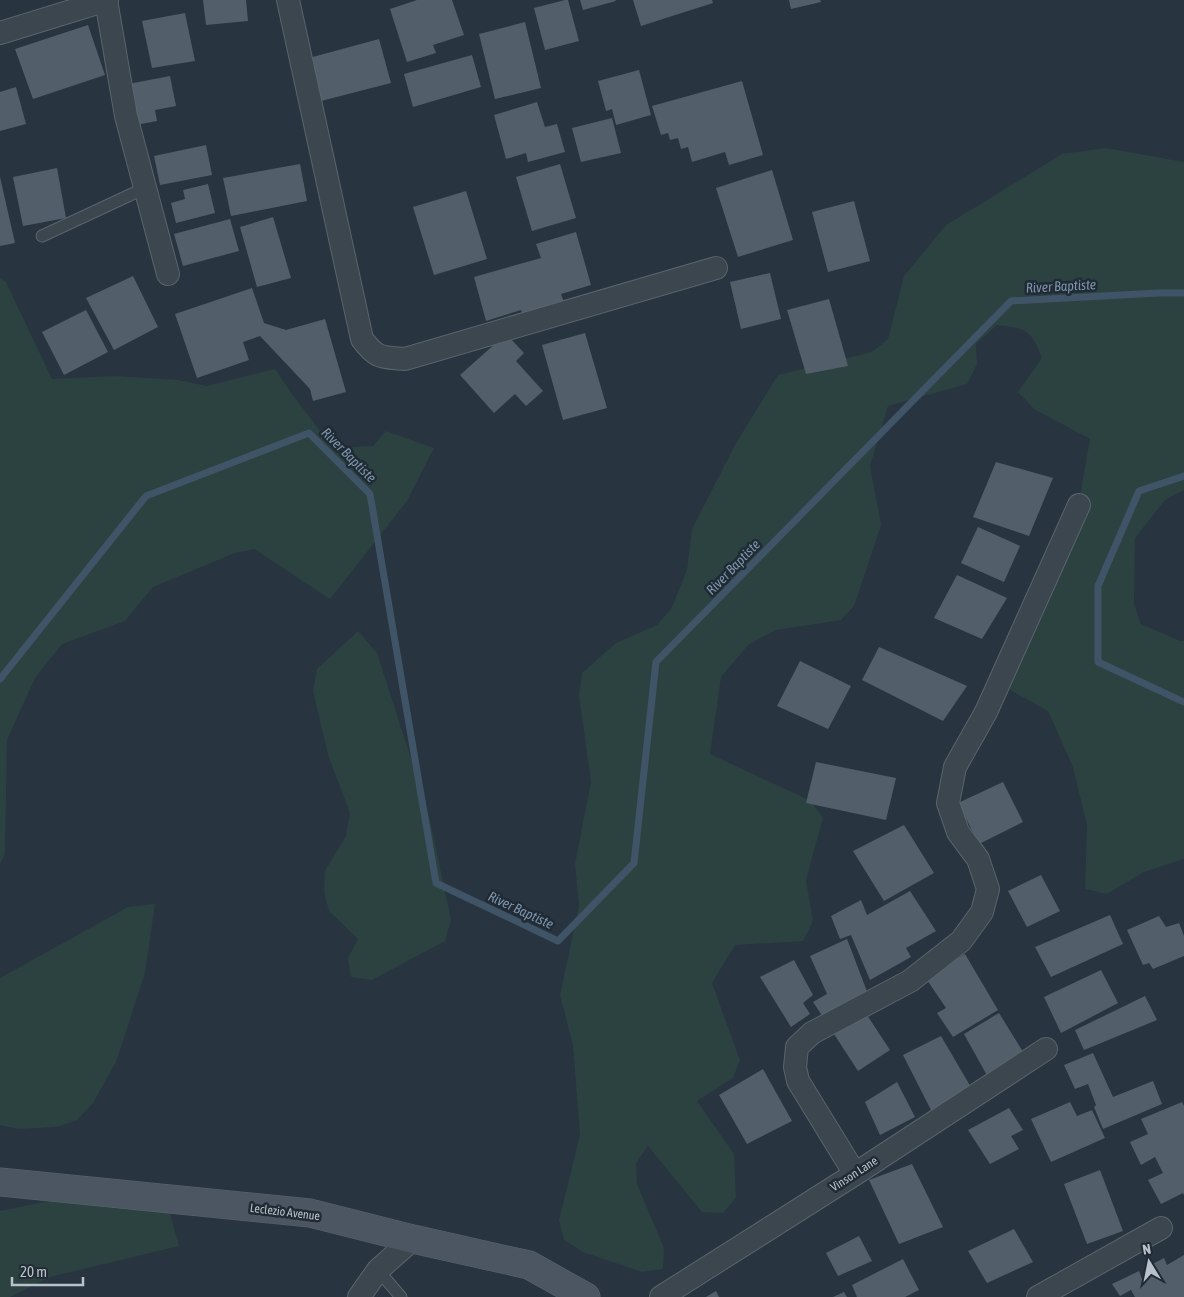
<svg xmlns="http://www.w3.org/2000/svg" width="1184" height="1297" font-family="'Asap Condensed',sans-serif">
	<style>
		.green { fill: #2b4241 }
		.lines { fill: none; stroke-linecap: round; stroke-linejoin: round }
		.stream { stroke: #405467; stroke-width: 7 }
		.building { fill: #525f6a }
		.service-casing { stroke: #5a646d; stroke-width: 13 }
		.minor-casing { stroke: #5a646d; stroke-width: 24 }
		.secondary-casing { stroke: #5a646d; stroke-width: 29 }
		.service { stroke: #3c464f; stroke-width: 11 }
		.minor { stroke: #3c464f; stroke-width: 22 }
		.secondary { stroke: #4b5662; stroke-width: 28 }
		.labels { text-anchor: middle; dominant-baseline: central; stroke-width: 5; stroke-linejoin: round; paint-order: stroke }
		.street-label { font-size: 12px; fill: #b9c1ca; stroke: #212b35 }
		.water-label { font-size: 14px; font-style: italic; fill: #7c94aa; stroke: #212b35 }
	</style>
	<rect width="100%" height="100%" fill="#28343f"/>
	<g class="green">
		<path d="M 1106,148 L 1184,162 L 1184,490 L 1165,500 L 1135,538 L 1134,604 L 1141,624 L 1180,641 L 1184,641 L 1184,859 L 1144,872 L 1107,894 L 1085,889 L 1087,826 L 1073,767 L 1048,711 L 996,682 L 1079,502 L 1090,439 L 1034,409 L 1018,392 L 1042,358 C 1031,330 1027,328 997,325 L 976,344 L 977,364 L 967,384 L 888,406 L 870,466 L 881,525 L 854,606 L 841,620 L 776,630 L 749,644 L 721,677 L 710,754 L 811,801 L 823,818 L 806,880 L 813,921 L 803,941 L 735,945 L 712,983 L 740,1060 L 733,1078 L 697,1101 L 734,1154 L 736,1198 L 723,1213 L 702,1212 L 648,1146 L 636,1163 L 637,1184 L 664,1248 L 663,1269 L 642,1272 L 583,1252 L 564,1240 L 559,1220 L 580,1135 L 573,1046 L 560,995 L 579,906 L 575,864 L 591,782 L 579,695 L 582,673 L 616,643 L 657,625 L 671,609 L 687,570 L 692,529 L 736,443 L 778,375 L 872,352 L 888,339 L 904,276 L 946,225 L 1062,154 Z"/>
		<polygon points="0,278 6,282 52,379 114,376 178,380 207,386 275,369 292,394 333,448 373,446 386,431 434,448 407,501 330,599 254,549 235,553 153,587 125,621 62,644 35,678 7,740 5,854 0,864"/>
		<polygon points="358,631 377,653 428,811 451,920 445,941 372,980 351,977 348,958 358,939 329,911 324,892 325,871 346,836 350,813 328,755 313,691 317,669"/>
		<polygon points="155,904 145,973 116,1062 93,1103 77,1120 57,1127 18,1129 0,1125 0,978 128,907"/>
		<polygon points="135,1183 168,1206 179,1246 50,1277 10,1297 0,1297 0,1211"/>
	</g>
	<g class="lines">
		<g class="stream">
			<polyline points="1184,476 1139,491 1098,586 1098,662 1184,702"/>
			<polyline points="0,679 146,496 309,433 370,494 436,883 558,941 634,863 656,662 1011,301 1158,293 1184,293"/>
		</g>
	</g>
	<g class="building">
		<polygon points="203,0 246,0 248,21 206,25"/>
		<polygon points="417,0 452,0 464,35 433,45 436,53 407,62 390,9"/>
		<polygon points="565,0 568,0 579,41 545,50 534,8"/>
		<polygon points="580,0 615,0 616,1 583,10"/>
		<polygon points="633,0 712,0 713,3 641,26"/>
		<polygon points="789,0 820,0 821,2 791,9"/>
		<polygon points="185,13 195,61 152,68 142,21"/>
		<polygon points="525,22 541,88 495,99 479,34"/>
		<polygon points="88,25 105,75 33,99 15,49"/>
		<polygon points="379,39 391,83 321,101 309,58"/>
		<polygon points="472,55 481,87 413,107 404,74"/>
		<polygon points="639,70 651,115 616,125 612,109 606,111 598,81"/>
		<polygon points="170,76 176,106 155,110 157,121 136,125 128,84"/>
		<polygon points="742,81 763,155 729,165 725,152 692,162 688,147 681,149 678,138 670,140 668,133 661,135 652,106"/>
		<polygon points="16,87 26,124 0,131 0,92"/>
		<polygon points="537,102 545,127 557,124 565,152 528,162 526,153 506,159 494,115"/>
		<polygon points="612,118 621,153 581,162 572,128"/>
		<polygon points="206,145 212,175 160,185 154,156"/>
		<polygon points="300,164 307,201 231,216 223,178"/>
		<polygon points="560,164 576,218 532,231 516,177"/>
		<polygon points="57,168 66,218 23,226 13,177"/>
		<polygon points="772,170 793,240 738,257 716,188"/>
		<polygon points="0,177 15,243 0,246"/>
		<polygon points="208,184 215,213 176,223 171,203 185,199 183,190"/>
		<polygon points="466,191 487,259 434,275 413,207"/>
		<polygon points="854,201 870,261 828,272 812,212"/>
		<polygon points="273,217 291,278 257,287 240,227"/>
		<polygon points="230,219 239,251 183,266 174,234"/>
		<polygon points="576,232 591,285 561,294 565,305 523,317 521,310 486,321 474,277 541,258 536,244"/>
		<polygon points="770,273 781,319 741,329 730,282"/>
		<polygon points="133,276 158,327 114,350 86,298"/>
		<polygon points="252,288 264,323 286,330 325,319 346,392 313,401 310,389 260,336 243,342 249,360 197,378 175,314"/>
		<polygon points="829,299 848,366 806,374 787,310"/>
		<polygon points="86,310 108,352 64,375 42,332"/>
		<polygon points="585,333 607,408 563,420 542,345"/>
		<polygon points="506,334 524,353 516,361 543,391 526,406 515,394 494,413 460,375"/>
		<polygon points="996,462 1053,478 1029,536 973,517"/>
		<polygon points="978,527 1020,546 1004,582 961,563"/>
		<polygon points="957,575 1007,598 982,639 934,618"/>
		<polygon points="879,647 967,686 943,721 862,680"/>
		<polygon points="800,661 851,686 828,729 777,706"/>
		<polygon points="816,762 896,778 886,820 806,803"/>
		<polygon points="1003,782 1023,822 979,844 958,803"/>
		<polygon points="904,825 934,873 884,901 853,851"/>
		<polygon points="1041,875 1060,911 1027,927 1008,891"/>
		<polygon points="910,891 936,931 906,948 911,957 870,980 851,935 840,939 831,916 861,900 867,915"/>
		<polygon points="1110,915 1123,944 1051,977 1035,947"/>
		<polygon points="1159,916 1166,927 1179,923 1184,936 1184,956 1153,969 1149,963 1143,965 1127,930"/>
		<polygon points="847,939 868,994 825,1020 813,1002 827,994 810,956"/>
		<polygon points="965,954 998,1010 953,1037 937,1013 946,1008 925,977"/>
		<polygon points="794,960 813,995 803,1003 810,1014 791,1027 760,977"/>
		<polygon points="1101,970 1118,1003 1061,1033 1044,997"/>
		<polygon points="1145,996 1157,1020 1084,1050 1075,1030"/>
		<polygon points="865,1012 890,1050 858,1071 832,1031"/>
		<polygon points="999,1013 1025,1055 989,1079 964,1034"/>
		<polygon points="941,1036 972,1089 933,1114 903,1055"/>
		<polygon points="1093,1053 1113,1097 1153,1081 1162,1104 1103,1129 1094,1107 1096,1105 1088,1084 1075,1089 1064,1065"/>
		<polygon points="763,1069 792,1121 747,1144 719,1095"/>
		<polygon points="897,1082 915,1117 880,1135 865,1102"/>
		<polygon points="1070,1102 1077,1116 1092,1110 1105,1138 1051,1162 1031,1119"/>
		<polygon points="1182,1102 1184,1106 1184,1195 1183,1193 1161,1204 1148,1180 1163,1173 1155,1157 1141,1165 1130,1142 1148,1134 1141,1119"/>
		<polygon points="1009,1108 1023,1130 1011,1136 1019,1149 990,1164 968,1130"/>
		<polygon points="912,1164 943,1227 899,1244 869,1180"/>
		<polygon points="1100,1170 1123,1231 1087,1244 1064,1184"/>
		<polygon points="1014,1229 1033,1262 987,1283 968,1251"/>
		<polygon points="859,1236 872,1261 838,1276 826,1253"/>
		<polygon points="1184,1255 1184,1297 1135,1297 1131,1290 1120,1296 1112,1284 1139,1271 1143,1282 1148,1279 1145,1268 1164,1258 1167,1265"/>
		<polygon points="903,1259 919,1290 905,1297 857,1297 852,1285"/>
		<polygon points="716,1291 719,1297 706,1297"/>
		<polygon points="844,1292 847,1297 833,1297"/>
	</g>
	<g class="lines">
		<g class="service-casing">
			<g id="service">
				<polyline points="42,236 145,188"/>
				<polyline points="378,1270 401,1297"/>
			</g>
		</g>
		<g class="minor-casing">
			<g id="minor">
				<polyline points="106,0 126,116 168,274"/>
				<path d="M 288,0 L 362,339 C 377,359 381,357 405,359 L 716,268"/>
				<polyline points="0,33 107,0"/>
				<polyline points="855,1174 798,1081 795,1067 797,1047 812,1033 910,981 961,941 982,912 988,889 978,859 958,832 948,803 955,767 986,712 1079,505"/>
				<polyline points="359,1297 378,1270 413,1239"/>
				<polyline points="661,1297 855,1174 1046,1049"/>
				<polyline points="1038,1297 1161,1228"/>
			</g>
		</g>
		<g class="secondary-casing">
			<polyline id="secondary" points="0,1182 310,1213 413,1239 529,1265 586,1297"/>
		</g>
		<use href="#service" class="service"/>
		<use href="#minor" class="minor"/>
		<use href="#secondary" class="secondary"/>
	</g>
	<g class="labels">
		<g class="street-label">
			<text transform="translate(854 1174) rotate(-33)">Vinson Lane</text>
			<text transform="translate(285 1212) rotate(7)">Leclezio Avenue</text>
		</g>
		<g class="water-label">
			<text transform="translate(1061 286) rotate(-3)">River Baptiste</text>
			<text transform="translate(349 455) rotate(45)">River Baptiste</text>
			<text transform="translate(733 567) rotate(-46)">River Baptiste</text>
			<text transform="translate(521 910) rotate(25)">River Baptiste</text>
		</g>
	</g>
	<g transform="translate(1149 1262) rotate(350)" stroke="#212b35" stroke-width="4" paint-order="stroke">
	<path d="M0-4L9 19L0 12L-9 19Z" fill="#b9c1ca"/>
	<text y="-8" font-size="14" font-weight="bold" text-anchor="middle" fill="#b9c1ca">N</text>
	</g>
	<path d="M12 1277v8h71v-8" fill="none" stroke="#b9c1ca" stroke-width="2.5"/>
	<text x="20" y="1277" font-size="15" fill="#b9c1ca" stroke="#212b35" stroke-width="4" paint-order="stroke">20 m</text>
</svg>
